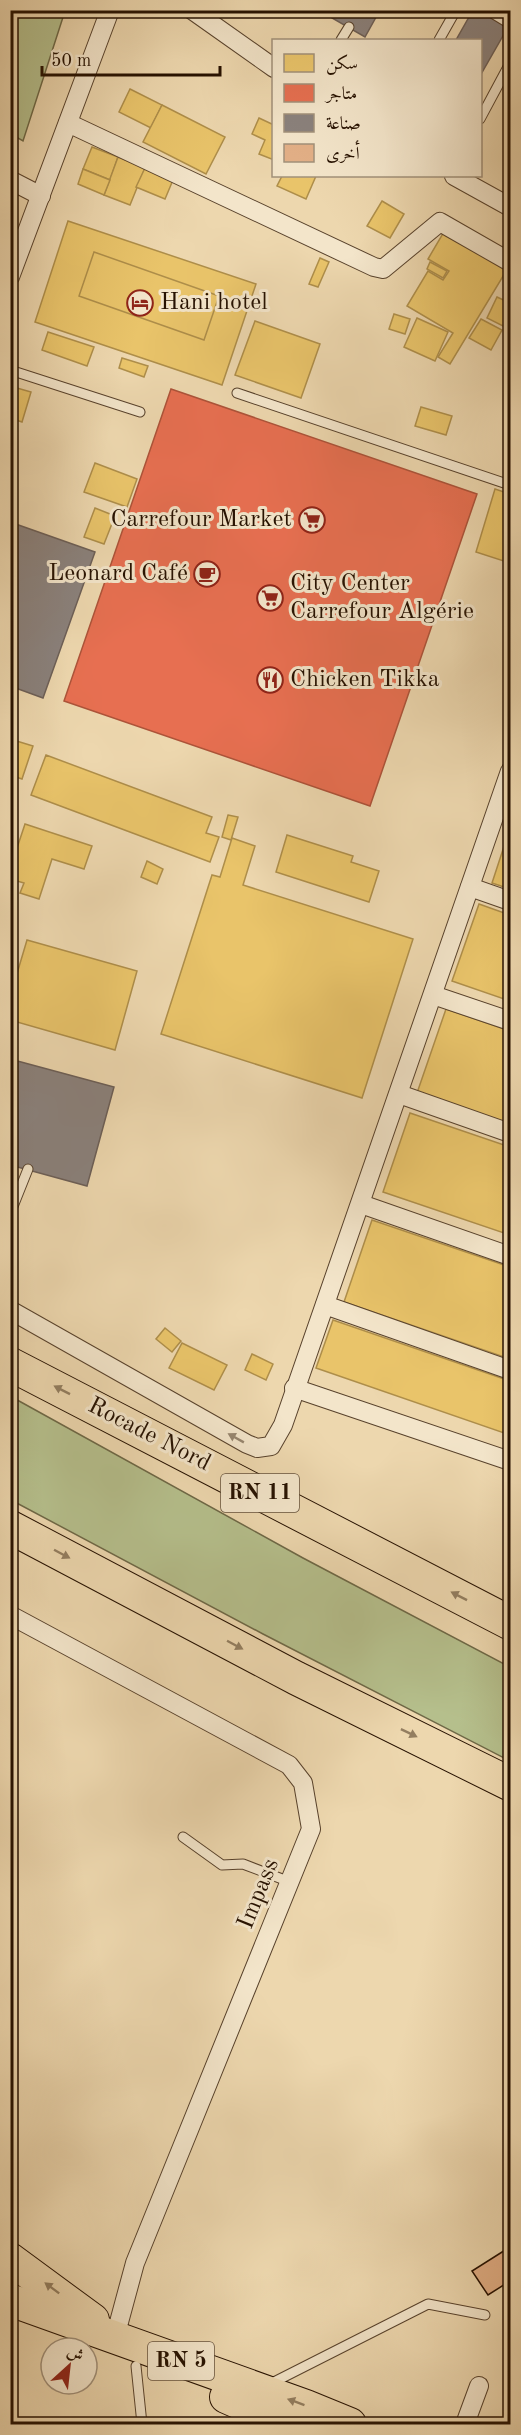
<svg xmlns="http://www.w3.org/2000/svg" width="521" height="2435" font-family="'Old Standard TT',Amiri,serif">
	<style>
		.green { fill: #b5bf8c; stroke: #6e6846; stroke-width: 1.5 }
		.homes { fill: #e9c46a; stroke: #ae8e4a; stroke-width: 1.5 }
		.shops { fill: #e76f51; stroke: #ad5339; stroke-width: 1.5 }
		.industry { fill: #8a817c; stroke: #6c5f57; stroke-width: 1.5 }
		.building { fill: #e2af86; stroke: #261100; stroke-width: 1.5 }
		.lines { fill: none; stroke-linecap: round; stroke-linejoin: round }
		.service-casing { stroke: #58422c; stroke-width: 11 }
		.minor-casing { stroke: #58422c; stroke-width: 20 }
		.trunk-casing { stroke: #261100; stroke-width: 34 }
		.motorway-casing { stroke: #261100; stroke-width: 35 }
		.service { stroke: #f3e5ca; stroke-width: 9 }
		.minor { stroke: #f3e5ca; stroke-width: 18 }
		.trunk { stroke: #edd7ae; stroke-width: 32 }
		.motorway { stroke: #edd7ae; stroke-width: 33 }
		.oneway { fill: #937e60 }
		.oneway2 { fill: #97866f }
		.labels { text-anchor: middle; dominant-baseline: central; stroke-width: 6; stroke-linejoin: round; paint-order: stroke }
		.shield { fill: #f3e5ca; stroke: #64513d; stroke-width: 1.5 }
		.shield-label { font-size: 22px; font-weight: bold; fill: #261100 }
		.poi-label { font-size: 24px; fill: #261100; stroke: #f3e5ca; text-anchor: start }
		.street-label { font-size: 24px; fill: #261100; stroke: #f3e5ca }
	</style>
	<rect width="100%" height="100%" fill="#edd7ae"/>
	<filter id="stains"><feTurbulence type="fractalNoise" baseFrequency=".00333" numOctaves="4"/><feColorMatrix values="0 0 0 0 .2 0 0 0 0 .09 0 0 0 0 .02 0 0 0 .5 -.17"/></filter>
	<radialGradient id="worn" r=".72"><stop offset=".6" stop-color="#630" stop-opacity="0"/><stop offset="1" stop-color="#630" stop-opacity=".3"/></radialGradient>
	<g class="green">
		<polygon points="10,11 65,11 23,141 11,134"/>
		<polygon points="10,1396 303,1558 510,1667 510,1761 263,1634 11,1500"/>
	</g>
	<g class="homes">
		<polygon points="130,89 162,105 151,128 119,112"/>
		<polygon points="162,105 225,137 206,174 143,142"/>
		<polygon points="259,118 274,125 274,160 259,154 265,140 252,134"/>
		<polygon points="92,147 118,157 110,180 83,169"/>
		<polygon points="118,157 145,168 130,205 104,195"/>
		<polygon points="145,168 173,180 165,199 136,187"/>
		<polygon points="83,169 110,180 104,195 78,184"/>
		<polygon points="282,176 316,176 306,199 277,186"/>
		<polygon points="382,201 404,214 390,238 367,226"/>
		<polygon points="68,221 256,284 222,385 35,322"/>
		<polygon points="445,230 508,268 450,364 438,357 453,333 407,306 428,271 443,280 449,271 428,259"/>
		<polygon points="94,252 219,296 204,340 79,296"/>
		<polygon points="320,258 329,262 318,287 309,284"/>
		<polygon points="430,262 447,271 443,278 427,269"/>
		<polygon points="497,297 510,303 510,311 503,326 487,318"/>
		<polygon points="394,314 410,319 405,334 389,329"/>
		<polygon points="417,318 448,332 435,361 404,347"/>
		<polygon points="481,319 502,330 491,350 469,338"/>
		<polygon points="255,321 320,344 301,398 235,375"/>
		<polygon points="48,332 94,347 87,366 42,350"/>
		<polygon points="122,358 148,366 144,377 119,368"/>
		<polygon points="10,386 31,392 22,422 10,418"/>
		<polygon points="421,407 452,416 446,435 415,426"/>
		<polygon points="95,463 137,479 127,507 84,492"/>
		<polygon points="495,489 510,494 510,563 476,552"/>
		<polygon points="95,508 115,516 104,544 84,537"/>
		<polygon points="10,565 58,580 32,660 10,653"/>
		<polygon points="10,739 33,746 22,779 10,775"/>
		<polygon points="46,755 212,817 206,833 219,837 210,862 31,795"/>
		<polygon points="228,815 238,817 231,840 222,837"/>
		<polygon points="25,824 92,846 84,869 52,859 39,899 20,893 24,883 10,879 10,869"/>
		<polygon points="510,828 510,889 492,883"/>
		<polygon points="287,835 353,856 351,862 379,871 369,902 276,872"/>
		<polygon points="232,838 255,846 243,885 413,939 362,1098 161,1034 212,875 220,877"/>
		<polygon points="147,861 163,869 157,884 141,877"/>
		<polygon points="479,904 510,915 510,1001 452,981"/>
		<polygon points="27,940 137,971 115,1050 10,1020 10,997"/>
		<polygon points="446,1009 510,1031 510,1125 417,1093"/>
		<polygon points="410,1113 510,1147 510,1235 383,1192"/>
		<polygon points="372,1220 510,1267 510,1359 344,1302"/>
		<polygon points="333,1320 510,1381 510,1435 316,1368"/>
		<polygon points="165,1328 181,1341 172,1352 156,1339"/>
		<polygon points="182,1343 227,1365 214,1390 169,1368"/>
		<polygon points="252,1354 273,1364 266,1380 245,1370"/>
	</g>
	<polygon class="shops" points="171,389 477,494 370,806 64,701"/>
	<g class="industry">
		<polygon points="336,10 380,10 365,37 332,18"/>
		<polygon points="473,10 479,10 508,27 480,76 480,40 456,40"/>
		<polygon points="10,522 95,552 43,698 10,686"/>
		<polygon points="10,1059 114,1087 87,1186 10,1165"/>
	</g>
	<polygon class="building" points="510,2247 510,2281 488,2295 472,2271"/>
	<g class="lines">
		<g class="service-casing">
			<g id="service">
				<polyline points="487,10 510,24"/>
				<polyline points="341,40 349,27"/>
				<polyline points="439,40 456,10"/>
				<polyline points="480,119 510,63"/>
				<polyline points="10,370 140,412"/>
				<polyline points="237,393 510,485"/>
				<polyline points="10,1214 28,1169"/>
				<polyline points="183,1837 222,1865 243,1864 290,1882"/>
				<polyline points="136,2366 142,2424"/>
				<polyline points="270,2384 428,2304 485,2315"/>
			</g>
		</g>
		<g class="minor-casing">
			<g id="minor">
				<polyline points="192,10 274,68"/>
				<polyline points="68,123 374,267 383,269 440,222 510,262"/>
				<polyline points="454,176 510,207"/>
				<polyline points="10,180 41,196"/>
				<polyline points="10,277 110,10"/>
				<polyline points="470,887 510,901"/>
				<polyline points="433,995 510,1021"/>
				<polyline points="399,1094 510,1133"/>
				<polyline points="361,1204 510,1256"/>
				<polyline points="325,1305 510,1370"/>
				<polyline points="10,1310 247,1444 257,1448 271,1446 283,1425 510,771"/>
				<polyline points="294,1388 510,1461"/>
				<polyline points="10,1615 289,1765 303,1783 311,1829 135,2263 115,2337"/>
				<polyline points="465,2424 479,2386"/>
			</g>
		</g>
		<g class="trunk-casing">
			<g id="trunk">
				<polyline points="10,2259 93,2320"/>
				<polyline points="10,2300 306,2406 350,2424"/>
				<polyline points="226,2397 287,2424"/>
			</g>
		</g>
		<g class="motorway-casing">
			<g id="motorway">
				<polyline points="10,1364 510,1623"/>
				<polyline points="10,1527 296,1678 510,1784"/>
			</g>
		</g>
		<use href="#service" class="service"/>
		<use href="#minor" class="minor"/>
		<use href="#trunk" class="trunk"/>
		<use href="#motorway" class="motorway"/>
	</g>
	<defs><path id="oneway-solid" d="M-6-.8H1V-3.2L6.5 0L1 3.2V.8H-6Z" transform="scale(1.5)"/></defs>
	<g class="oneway">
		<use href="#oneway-solid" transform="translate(62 1390) rotate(-153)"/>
		<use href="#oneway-solid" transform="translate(62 1554) rotate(28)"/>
		<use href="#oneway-solid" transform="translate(459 1596) rotate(-153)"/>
		<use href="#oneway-solid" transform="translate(235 1645) rotate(28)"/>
		<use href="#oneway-solid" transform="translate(409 1733) rotate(26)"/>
		<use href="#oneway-solid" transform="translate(52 2288) rotate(-143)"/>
		<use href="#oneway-solid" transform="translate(296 2402) rotate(-160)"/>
	</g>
	<use class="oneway2" href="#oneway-solid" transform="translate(236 1438) rotate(-151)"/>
	<defs>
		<g id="hotel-ring" transform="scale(1.35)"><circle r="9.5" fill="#f3e5ca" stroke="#8f2418" stroke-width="1.5"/><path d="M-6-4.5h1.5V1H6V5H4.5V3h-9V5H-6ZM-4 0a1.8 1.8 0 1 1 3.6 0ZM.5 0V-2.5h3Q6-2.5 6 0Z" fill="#8f2418"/></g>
		<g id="supermarket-ring" transform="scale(1.35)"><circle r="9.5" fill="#f3e5ca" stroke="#8f2418" stroke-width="1.5"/><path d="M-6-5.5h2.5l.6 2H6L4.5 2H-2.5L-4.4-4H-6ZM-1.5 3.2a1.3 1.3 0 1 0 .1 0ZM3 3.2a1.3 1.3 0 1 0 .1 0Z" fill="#8f2418"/></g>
		<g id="cafe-ring" transform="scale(1.35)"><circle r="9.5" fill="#f3e5ca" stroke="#8f2418" stroke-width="1.5"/><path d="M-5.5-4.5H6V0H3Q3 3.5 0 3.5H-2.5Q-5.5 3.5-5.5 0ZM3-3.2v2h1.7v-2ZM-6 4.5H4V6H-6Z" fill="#8f2418"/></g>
		<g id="restaurant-ring" transform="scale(1.35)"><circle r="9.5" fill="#f3e5ca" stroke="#8f2418" stroke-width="1.5"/><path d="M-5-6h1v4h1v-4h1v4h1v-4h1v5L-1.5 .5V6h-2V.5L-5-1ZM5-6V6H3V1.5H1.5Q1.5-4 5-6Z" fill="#8f2418"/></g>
	</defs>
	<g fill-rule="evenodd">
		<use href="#hotel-ring" x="140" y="303"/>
		<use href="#supermarket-ring" x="312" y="520"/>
		<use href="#cafe-ring" x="207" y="574"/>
		<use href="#supermarket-ring" x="270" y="598"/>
		<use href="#restaurant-ring" x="270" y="680"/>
	</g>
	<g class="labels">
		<g class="shield">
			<rect x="221" y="1474" width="78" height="38" rx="4.5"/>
			<rect x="148" y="2342" width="66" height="38" rx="4.5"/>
		</g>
		<g class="shield-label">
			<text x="260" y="1493">RN 11</text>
			<text x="181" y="2361">RN 5</text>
		</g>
		<g class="poi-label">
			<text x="160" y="303">Hani hotel</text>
			<text x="292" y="520" text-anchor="end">Carrefour Market</text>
			<text x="188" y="574" text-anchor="end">Leonard Café</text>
			<text x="290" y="584">City Center<tspan x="290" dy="28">Carrefour Algérie</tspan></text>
			<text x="290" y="680">Chicken Tikka</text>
		</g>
		<g class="street-label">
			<text transform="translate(149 1435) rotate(27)">Rocade Nord</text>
			<text transform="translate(259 1894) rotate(-68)">Impass</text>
		</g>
	</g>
	<rect width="521" height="2435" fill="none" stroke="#edd7ae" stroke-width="36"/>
	<rect x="12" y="12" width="497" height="2411" fill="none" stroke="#261100" stroke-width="3"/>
	<rect x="18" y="18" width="485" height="2399" fill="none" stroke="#261100" stroke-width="1.5"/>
	<rect x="272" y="39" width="210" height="138" fill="#f3e5ca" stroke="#a19079" stroke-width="1.5"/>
	<rect x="284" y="54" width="30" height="18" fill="#e9c46a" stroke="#a19079" stroke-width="1.5"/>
	<text x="326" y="69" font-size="18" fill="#261100">سكن</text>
	<rect x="284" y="84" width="30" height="18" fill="#e76f51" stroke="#a19079" stroke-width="1.5"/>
	<text x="326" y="99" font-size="18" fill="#261100">متاجر</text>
	<rect x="284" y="114" width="30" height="18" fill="#8a817c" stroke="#a19079" stroke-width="1.5"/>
	<text x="326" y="129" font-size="18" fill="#261100">صناعة</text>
	<rect x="284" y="144" width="30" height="18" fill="#e2af86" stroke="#a19079" stroke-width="1.5"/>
	<text x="326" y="159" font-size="18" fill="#261100">أخرى</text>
	<g transform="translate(69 2366) rotate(27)"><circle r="28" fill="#f3e5ca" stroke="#a19079" stroke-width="1.5"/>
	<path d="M0-4.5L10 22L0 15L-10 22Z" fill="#8f2418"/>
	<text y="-9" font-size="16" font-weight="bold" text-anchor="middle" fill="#261100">ش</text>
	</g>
	<path d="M42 66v9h178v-9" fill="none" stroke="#261100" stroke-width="3"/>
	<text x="51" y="66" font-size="18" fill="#261100" stroke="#f3e5ca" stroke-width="4.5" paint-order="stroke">50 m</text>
	<rect width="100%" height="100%" filter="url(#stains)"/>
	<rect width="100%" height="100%" fill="url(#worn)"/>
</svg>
